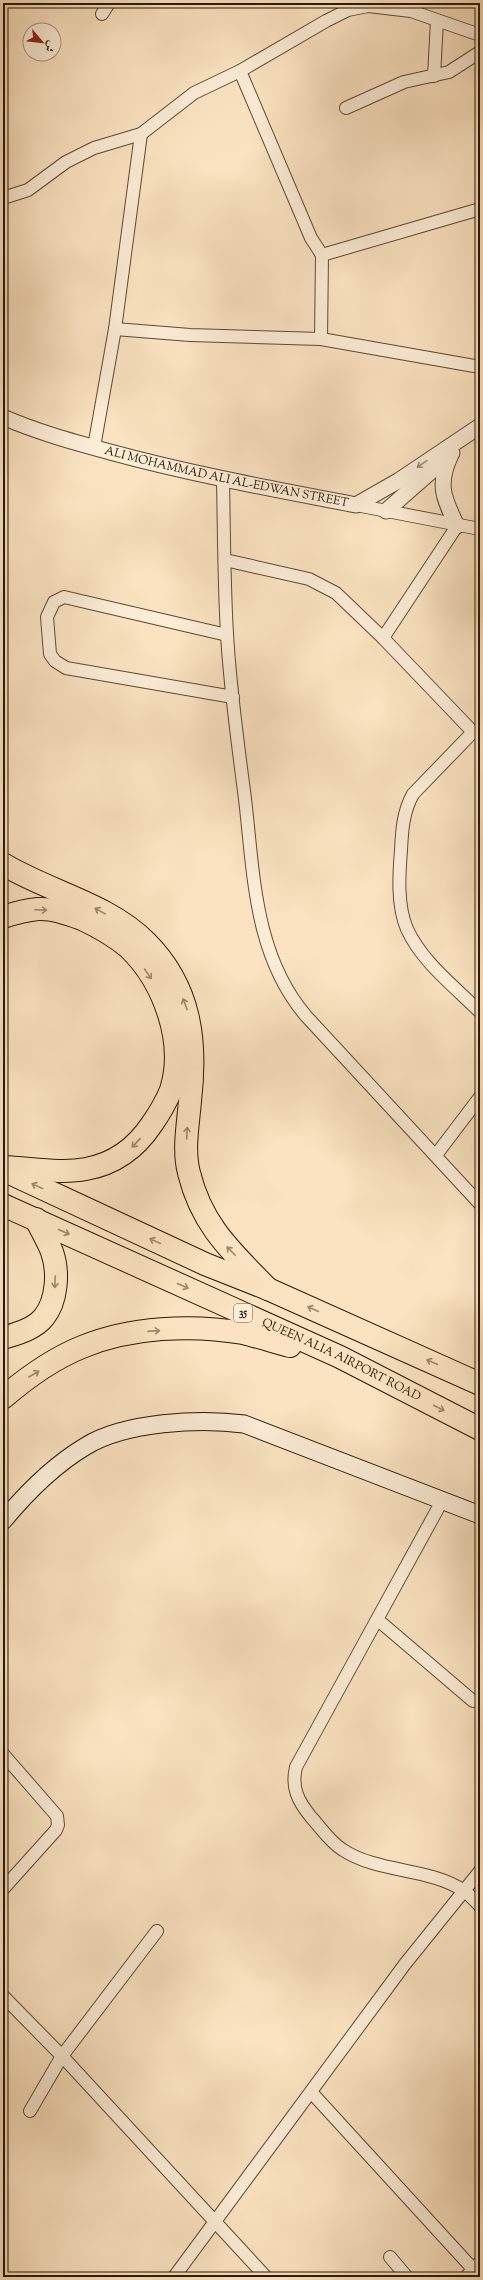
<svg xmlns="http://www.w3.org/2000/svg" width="483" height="2280" font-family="'Sorts Mill Goudy',Amiri,serif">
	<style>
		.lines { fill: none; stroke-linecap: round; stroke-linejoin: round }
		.minor-casing { stroke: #5d4b32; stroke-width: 14 }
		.tertiary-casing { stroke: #5d4b32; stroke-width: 17 }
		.secondary-casing { stroke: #281802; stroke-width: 19 }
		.motorway-casing { stroke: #281802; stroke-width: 24 }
		.minor { stroke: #fcedd7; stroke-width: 12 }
		.tertiary { stroke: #fcedd7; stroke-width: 15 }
		.secondary { stroke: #fcedd7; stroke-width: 17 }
		.motorway { stroke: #fbe3c1; stroke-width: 22 }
		.oneway { stroke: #9d8d77 }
		.oneway2 { stroke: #9c886b }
		.labels { text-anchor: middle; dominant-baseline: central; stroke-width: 3; stroke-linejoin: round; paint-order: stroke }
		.shield { fill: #fcedd7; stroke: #685842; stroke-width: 1 }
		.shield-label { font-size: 11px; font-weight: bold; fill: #281802 }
		.street-label { font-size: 12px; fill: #281802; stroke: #fcedd7 }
	</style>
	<rect width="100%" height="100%" fill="#fbe3c1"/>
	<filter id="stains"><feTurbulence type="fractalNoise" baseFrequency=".005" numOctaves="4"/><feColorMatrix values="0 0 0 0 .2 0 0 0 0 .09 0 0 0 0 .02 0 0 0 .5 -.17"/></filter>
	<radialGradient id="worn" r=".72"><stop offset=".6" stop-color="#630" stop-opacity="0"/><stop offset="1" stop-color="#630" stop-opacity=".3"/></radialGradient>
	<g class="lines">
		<g class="minor-casing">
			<g id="minor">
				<polyline points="102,14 109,3"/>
				<polyline points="240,71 311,238 322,255 321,339"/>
				<polyline points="434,76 437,21"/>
				<polyline points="346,108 404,82 449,72 480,52"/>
				<polyline points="3,198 28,190 66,162 94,148 141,134 194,93 240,71 326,21 348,10 368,6 411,11 480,35"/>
				<polyline points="322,255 480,209"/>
				<polyline points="115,329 190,335 321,339 480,367"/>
				<polyline points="94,447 115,329 141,134"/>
				<path d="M 223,480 C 224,531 224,583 227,634 C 230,689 238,744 245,799 C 254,875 254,955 306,1016 L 480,1204"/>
				<polyline points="356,505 480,529"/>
				<path d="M 225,560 L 309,579 L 336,593 L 383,638 L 473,732 L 413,794 C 403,812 402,830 401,850 C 399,875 397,906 407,929 C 422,962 455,987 480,1012"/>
				<polyline points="227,635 64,597 54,602 47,617 50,654 55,661 66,668 233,697"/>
				<polyline points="383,638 457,526"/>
				<polyline points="436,1155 480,1097"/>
				<path d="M 442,1501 C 394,1590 344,1678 296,1767 C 291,1788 298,1801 311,1817 C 321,1828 330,1842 343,1850 C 378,1873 431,1868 464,1891 C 470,1895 475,1901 480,1906"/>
				<polyline points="378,1620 473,1701"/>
				<polyline points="3,1754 57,1816 58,1825 56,1830 3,1889"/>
				<polyline points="3,1996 62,2056 266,2277"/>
				<polyline points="312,2093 473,2269"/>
				<polyline points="30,2111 62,2056 157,1931"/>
				<polyline points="390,2257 407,2277"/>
				<polyline points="174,2277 405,1964 480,1871"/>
				<polyline points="466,2277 480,2262"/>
			</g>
		</g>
		<g class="tertiary-casing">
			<g id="tertiary">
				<path id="s1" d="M 3,417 C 37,432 74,442 110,452 C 191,474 273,489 356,505 L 398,481 L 480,426"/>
				<path d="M 450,457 C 437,485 444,499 457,526"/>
				<polyline points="386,511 452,453"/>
			</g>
		</g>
		<g class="secondary-casing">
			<path id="secondary" d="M 3,1521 C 27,1492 54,1465 86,1446 C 125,1422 200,1418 244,1424 L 480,1515"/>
		</g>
		<g class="motorway-casing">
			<g id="motorway">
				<path d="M 3,864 C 49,892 107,903 146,942 C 191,987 197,1041 190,1101 C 188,1125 183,1150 189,1173 C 202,1226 232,1252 268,1289"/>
				<path d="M 3,917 C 15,913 26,910 38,909 C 53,908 69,914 82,919 C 99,927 115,936 129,948 C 164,982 186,1042 171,1090 C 166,1102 159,1114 152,1124 C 136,1148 114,1164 86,1169 C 60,1174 31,1168 4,1167"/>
				<polyline points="3,1170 205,1264 268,1289 480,1384"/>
				<path id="s2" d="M 3,1205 L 340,1357 L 480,1429"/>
				<path d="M 3,1338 C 16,1334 35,1329 44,1317 C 57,1301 59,1272 52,1252 C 48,1241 41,1230 36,1219"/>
				<path d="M 3,1398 C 25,1379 55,1358 82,1347 C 130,1327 192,1324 243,1333 C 259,1337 275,1342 290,1346"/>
			</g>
		</g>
		<use href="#minor" class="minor"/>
		<use href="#tertiary" class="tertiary"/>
		<use href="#secondary" class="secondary"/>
		<use href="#motorway" class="motorway"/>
	</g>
	<defs><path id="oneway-shaft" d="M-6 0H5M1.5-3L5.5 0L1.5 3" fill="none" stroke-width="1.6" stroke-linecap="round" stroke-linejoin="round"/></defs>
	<use class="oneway" href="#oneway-shaft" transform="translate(422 464) rotate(145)"/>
	<g class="oneway2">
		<use href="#oneway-shaft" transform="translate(41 910) rotate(2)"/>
		<use href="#oneway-shaft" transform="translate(100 911) rotate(-151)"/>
		<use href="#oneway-shaft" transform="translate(148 974) rotate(56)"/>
		<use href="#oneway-shaft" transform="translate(185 1004) rotate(-111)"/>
		<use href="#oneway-shaft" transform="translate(187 1133) rotate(-87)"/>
		<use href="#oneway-shaft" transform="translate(136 1143) rotate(133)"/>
		<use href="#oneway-shaft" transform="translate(37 1186) rotate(-155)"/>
		<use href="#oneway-shaft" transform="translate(64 1232) rotate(24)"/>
		<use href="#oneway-shaft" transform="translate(155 1241) rotate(-155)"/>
		<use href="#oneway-shaft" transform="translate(231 1251) rotate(-134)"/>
		<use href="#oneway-shaft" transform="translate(55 1282) rotate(93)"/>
		<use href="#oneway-shaft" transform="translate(183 1286) rotate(24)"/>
		<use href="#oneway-shaft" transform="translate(313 1309) rotate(-156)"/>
		<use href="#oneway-shaft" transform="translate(154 1331) rotate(-4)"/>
		<use href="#oneway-shaft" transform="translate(432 1362) rotate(-156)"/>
		<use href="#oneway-shaft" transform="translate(34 1374) rotate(-30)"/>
		<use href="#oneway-shaft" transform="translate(439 1408) rotate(27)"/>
	</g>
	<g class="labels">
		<rect class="shield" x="234" y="1304" width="18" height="18" rx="3"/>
		<g class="shield-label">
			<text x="243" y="1313">35</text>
		</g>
		<g class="street-label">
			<text stroke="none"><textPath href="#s1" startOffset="232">ALI MOHAMMAD ALI AL-EDWAN STREET</textPath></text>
			<text stroke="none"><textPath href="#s2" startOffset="372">QUEEN ALIA AIRPORT ROAD</textPath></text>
		</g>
	</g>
	<rect width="483" height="2280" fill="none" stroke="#fbe3c1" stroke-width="16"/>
	<rect x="4" y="4" width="475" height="2272" fill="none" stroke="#281802" stroke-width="2"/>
	<rect x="8" y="8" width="467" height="2264" fill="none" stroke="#281802"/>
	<g transform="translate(42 42) rotate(118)"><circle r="19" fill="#fcedd7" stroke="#a79882"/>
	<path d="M0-3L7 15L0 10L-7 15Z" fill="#8f2418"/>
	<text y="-6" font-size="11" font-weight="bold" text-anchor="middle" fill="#281802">ش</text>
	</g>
	<rect width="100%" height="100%" filter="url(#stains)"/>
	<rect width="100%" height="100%" fill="url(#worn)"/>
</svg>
